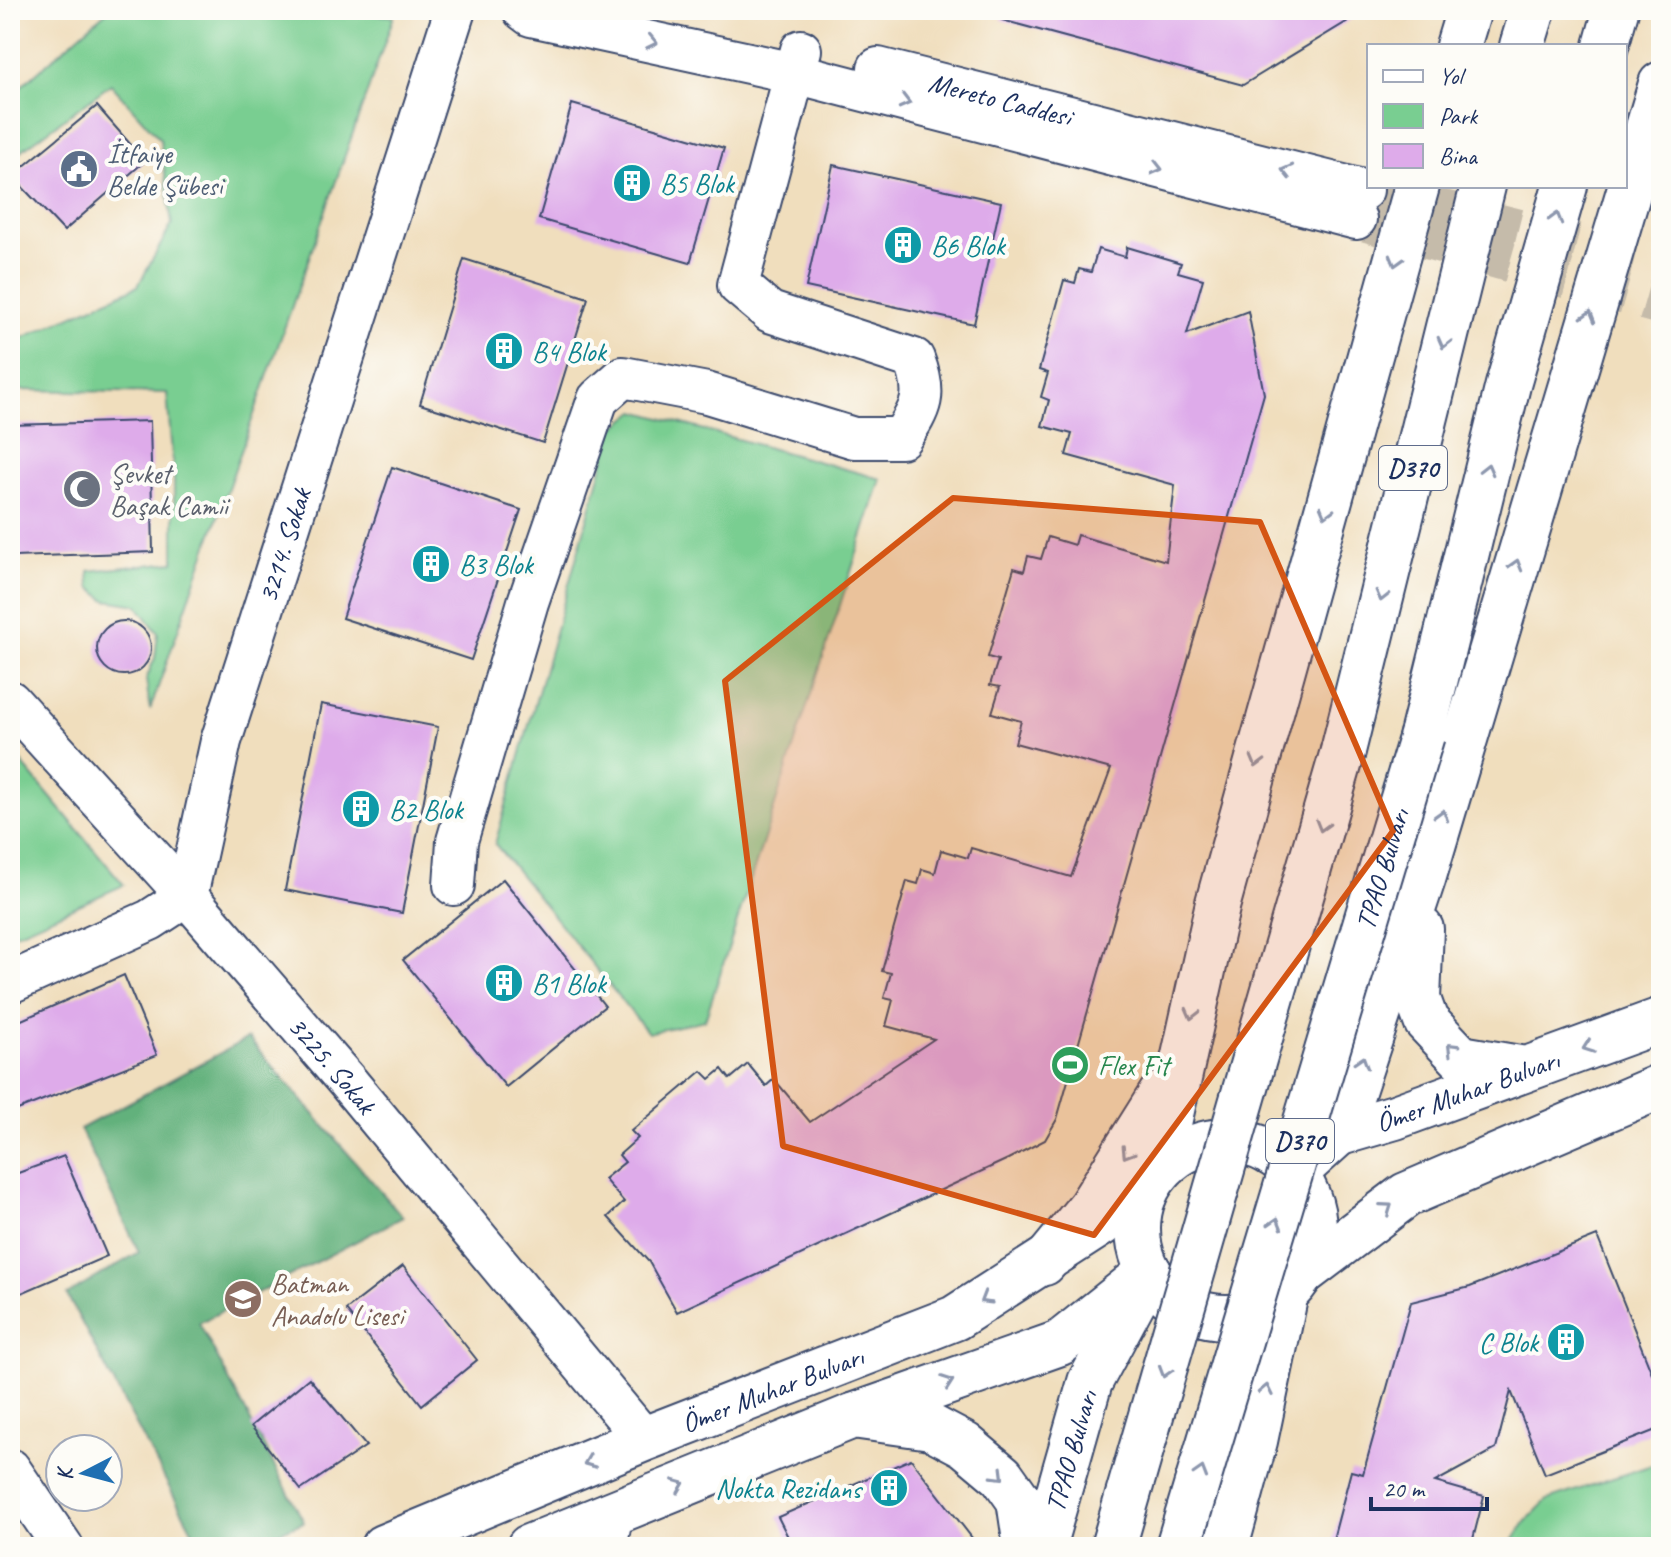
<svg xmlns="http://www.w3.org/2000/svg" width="1671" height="1557" font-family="Caveat,sans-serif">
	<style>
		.green { fill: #79ce91; stroke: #4a7e78; stroke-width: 2 }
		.forest { fill: #62b17b; stroke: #3e706c; stroke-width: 2 }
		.building { fill: #deabea }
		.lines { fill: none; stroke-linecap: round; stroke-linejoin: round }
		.minor-tunnel { stroke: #c5bbaa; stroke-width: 40; stroke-dasharray: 40 20; stroke-linecap: butt }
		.minor-casing { stroke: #3b496c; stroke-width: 44 }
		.major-casing { stroke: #3b496c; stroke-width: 48 }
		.highway-casing { stroke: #3b496c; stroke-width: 48 }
		.minor { stroke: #fff; stroke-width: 40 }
		.major { stroke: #fff; stroke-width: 44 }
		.highway { stroke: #fff; stroke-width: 44 }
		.highway-bridge-casing { stroke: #3b496c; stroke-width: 48; stroke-linecap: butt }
		.highway-bridge { stroke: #fff; stroke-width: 44 }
		.oneway { stroke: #8d97ae }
		.marked { fill: #d45514; fill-opacity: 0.2; stroke: #d45514; stroke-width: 6; stroke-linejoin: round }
		.labels { text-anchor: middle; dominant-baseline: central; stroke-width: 8; stroke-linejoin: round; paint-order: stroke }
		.shield { fill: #fdfcf7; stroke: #5f6c8c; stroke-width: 2 }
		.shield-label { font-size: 26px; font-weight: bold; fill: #1b2f5e }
		.street-label { font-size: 28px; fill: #1b2f5e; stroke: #fdfcf7 }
		.service-label { font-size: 28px; fill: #4e5e75; stroke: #fdfcf7; text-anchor: start }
		.culture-label { font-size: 28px; fill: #0d838f; stroke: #fdfcf7; text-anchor: start }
		.worship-label { font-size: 28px; fill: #5b616d; stroke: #fdfcf7; text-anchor: start }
		.leisure-label { font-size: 28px; fill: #27864d; stroke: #fdfcf7; text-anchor: start }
		.education-label { font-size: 28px; fill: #785e54; stroke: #fdfcf7; text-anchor: start }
	</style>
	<rect width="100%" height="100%" fill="#fdfcf7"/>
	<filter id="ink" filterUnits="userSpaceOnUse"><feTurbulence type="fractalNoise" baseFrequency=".0125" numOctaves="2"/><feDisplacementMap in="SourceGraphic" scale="16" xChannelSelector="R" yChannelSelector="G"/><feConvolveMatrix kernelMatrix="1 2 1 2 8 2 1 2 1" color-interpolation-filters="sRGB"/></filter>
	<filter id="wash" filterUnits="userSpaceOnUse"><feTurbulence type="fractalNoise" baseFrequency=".006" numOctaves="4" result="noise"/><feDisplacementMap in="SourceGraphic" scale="32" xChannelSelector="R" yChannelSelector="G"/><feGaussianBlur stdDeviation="1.8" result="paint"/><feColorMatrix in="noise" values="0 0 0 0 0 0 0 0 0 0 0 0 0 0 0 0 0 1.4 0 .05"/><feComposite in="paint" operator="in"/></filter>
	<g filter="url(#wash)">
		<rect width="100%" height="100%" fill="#f0debd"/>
		<g class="green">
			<polygon points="108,10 305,10 394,16 150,710 146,679 155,658 158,633 137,605 106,600 90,587 89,571 174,562 174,480 167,393 20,390 10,397 10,340 18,340 138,286 172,224 160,139 111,84 10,159 10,96"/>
			<polygon points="636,411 881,479 705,1020 648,1033 495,844 613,429"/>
			<polygon points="10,749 124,885 10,936"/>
			<polygon points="1661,1462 1661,1547 1509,1547 1526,1521 1547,1500"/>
		</g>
		<polygon class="forest" points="248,1038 403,1217 199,1323 304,1522 243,1547 201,1547 67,1295 139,1252 80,1129"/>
		<g id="blocks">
			<g class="building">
				<polygon points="1003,10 1366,10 1243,85 1002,20"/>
				<polygon points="572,104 724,148 690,263 539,219"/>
				<polygon points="97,106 145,161 64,231 12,176"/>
				<polygon points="833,165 1001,202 974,324 806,287"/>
				<polygon points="1127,247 1181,263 1178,272 1203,279 1187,334 1248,311 1264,394 1057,1119 1045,1140 1008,1159 677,1312 649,1262 608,1217 624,1202 604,1179 625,1162 619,1155 638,1138 631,1131 702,1071 710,1079 722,1069 730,1079 748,1064 766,1086 774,1079 810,1122 934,1039 886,1026 893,1000 884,998 891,973 882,971 907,881 918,884 922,869 935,873 941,850 968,858 971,848 1071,877 1111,769 1015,743 1021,721 992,713 1000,687 990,685 998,660 988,657 1014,568 1024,571 1028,556 1041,559 1048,537 1074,545 1077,535 1166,561 1175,485 1066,455 1072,434 1042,426 1049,400 1041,397 1048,373 1039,370 1064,280 1075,283 1079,269 1091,272 1098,249 1125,257"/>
				<polygon points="464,259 588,298 543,443 420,404"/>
				<polygon points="150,421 153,552 14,557 10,425"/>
				<polygon points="392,467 521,510 471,660 342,618"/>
				<circle cx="124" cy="648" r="27"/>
				<polygon points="321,704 438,727 402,913 285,890"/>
				<polygon points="503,879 605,1006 506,1087 403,960"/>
				<polygon points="124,975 157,1055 10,1113 10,1025"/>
				<polygon points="64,1156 107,1256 10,1298 10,1176"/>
				<polygon points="1597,1236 1661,1396 1661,1428 1545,1474 1511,1391 1496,1449 1435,1482 1484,1496 1471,1547 1331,1547 1351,1471 1363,1474 1411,1302 1470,1287"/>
				<polygon points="403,1266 477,1360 422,1405 346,1310"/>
				<polygon points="309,1378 366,1446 301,1490 251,1426"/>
				<polygon points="911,1459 979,1547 793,1547 778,1517"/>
			</g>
		</g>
	</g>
	<g filter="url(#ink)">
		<use href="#blocks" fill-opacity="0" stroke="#3b496c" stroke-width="2"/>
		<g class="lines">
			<g class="minor-tunnel">
				<polyline points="1363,190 1661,264"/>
				<polyline points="1356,219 1661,305"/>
			</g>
			<g class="minor-casing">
				<g id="minor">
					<polyline points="523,10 531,16 795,73 1356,219"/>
					<path id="s1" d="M 878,68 L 1363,190"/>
					<path id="s2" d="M 10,701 L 187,896 L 346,1080 L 644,1439"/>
					<path d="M 454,885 L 457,841 L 528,602 L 598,399 L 623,377 L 707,393 L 854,438 L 901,438 C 922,407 928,395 914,359 L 770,312 L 738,285 L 801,50"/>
					<path id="s3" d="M 10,983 L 150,920 L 187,896 L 221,741 L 455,10"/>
					<polyline points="10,1469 63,1547"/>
					<polyline points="606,1547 613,1512"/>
				</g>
			</g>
			<g class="major-casing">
				<g id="major">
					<path id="s4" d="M 1271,1153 L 1395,1117 L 1661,1020"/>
					<polyline points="1303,1273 1406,1195 1661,1086"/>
					<path id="s5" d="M 383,1547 L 644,1439 L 955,1318 L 1144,1196"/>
					<polyline points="529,1547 853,1416 1060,1343 1149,1272"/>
				</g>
			</g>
			<g class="highway-casing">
				<g id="highway">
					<polyline points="1458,46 1469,10"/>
					<polyline points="1522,46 1533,10"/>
					<polyline points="1606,46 1616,10"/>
					<polyline points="1422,735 1508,385 1565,186"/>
					<polyline points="1343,751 1483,186"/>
					<polyline points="1421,929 1418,999 1426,1021 1461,1058 1525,1069"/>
					<circle cx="1226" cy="1229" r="88"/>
					<polyline points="1158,1173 1218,903 1417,186"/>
					<polyline points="1295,1173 1339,1133 1424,876 1661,84"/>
					<polyline points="1044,1263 1090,1207 1161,1094"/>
					<polyline points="853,1416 931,1427 965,1445 1002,1476 1019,1500 1026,1547"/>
					<path id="s6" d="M 1043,1547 L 1090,1382 L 1149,1272"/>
					<polyline points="1226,1547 1255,1441 1286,1293"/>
				</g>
			</g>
			<use href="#minor" class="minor"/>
			<use href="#major" class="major"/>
			<use href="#highway" class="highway"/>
			<g class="highway-bridge-casing">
				<g id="highway-bridge">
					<polyline points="1113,1547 1343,751"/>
					<path id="s7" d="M 1178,1547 L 1422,735"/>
				</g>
			</g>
			<use href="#highway-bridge" class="highway-bridge"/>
		</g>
		<defs><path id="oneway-chevron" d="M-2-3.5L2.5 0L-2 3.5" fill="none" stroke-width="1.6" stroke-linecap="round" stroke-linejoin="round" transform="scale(2)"/></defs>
		<g class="oneway">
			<use href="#oneway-chevron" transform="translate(652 42) rotate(12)"/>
			<use href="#oneway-chevron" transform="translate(905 102) rotate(15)"/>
			<use href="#oneway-chevron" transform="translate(1157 168) rotate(14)"/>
			<use href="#oneway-chevron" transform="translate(1287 171) rotate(-166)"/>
			<use href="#oneway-chevron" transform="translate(1556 218) rotate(-74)"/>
			<use href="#oneway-chevron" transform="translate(1396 261) rotate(106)"/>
			<use href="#oneway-chevron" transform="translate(1589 316) rotate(-74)"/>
			<use href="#oneway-chevron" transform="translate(1444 343) rotate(104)"/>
			<use href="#oneway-chevron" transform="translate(1487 469) rotate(-76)"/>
			<use href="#oneway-chevron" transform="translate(1326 512) rotate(105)"/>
			<use href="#oneway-chevron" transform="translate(1516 565) rotate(-74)"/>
			<use href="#oneway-chevron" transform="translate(1382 596) rotate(104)"/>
			<use href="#oneway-chevron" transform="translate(1257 762) rotate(105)"/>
			<use href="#oneway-chevron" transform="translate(1442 815) rotate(-74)"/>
			<use href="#oneway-chevron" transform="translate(1322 826) rotate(106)"/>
			<use href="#oneway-chevron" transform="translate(1192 1014) rotate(104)"/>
			<use href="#oneway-chevron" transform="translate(1588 1047) rotate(160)"/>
			<use href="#oneway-chevron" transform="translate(1452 1048) rotate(-135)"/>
			<use href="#oneway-chevron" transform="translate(1362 1062) rotate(-72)"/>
			<use href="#oneway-chevron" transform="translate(1127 1153) rotate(122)"/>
			<use href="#oneway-chevron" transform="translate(1387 1208) rotate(-35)"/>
			<use href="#oneway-chevron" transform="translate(1276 1223) rotate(-73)"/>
			<use href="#oneway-chevron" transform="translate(985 1299) rotate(149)"/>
			<use href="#oneway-chevron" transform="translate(1165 1372) rotate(107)"/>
			<use href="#oneway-chevron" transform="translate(948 1382) rotate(-20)"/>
			<use href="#oneway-chevron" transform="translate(1266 1390) rotate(-78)"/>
			<use href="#oneway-chevron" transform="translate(589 1462) rotate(158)"/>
			<use href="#oneway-chevron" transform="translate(1201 1472) rotate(-73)"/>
			<use href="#oneway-chevron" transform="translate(999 1475) rotate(45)"/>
			<use href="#oneway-chevron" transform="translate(679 1485) rotate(-22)"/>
		</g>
	</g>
	<path class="marked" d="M 953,498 L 1260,522 L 1393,831 L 1094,1235 L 783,1146 L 725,681 Z"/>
	<defs>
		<g id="civic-disc" transform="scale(2)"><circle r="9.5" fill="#5c6f8a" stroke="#fdfcf7"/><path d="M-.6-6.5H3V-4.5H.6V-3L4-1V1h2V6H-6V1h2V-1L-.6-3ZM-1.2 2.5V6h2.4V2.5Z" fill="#fff"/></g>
		<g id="building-disc" transform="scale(2)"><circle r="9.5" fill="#0f9aa8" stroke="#fdfcf7"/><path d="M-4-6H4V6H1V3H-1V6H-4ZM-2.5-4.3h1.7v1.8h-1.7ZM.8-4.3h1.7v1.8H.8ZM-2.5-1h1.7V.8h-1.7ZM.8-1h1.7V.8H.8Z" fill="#fff"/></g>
		<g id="mosque-disc" transform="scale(2)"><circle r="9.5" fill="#6b7280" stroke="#fdfcf7"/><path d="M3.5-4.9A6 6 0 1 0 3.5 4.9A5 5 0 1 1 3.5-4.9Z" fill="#fff"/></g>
		<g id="stadium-disc" transform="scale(2)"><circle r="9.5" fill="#2e9e5b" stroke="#fdfcf7"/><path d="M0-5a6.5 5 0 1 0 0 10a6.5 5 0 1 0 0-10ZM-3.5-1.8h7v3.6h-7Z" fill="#fff"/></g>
		<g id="school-disc" transform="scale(2)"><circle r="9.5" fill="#8d6e63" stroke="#fdfcf7"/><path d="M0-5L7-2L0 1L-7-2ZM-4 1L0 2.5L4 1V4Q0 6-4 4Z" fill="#fff"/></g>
	</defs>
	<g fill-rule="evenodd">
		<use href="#civic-disc" x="79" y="169"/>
		<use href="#building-disc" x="632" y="183"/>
		<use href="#building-disc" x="903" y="245"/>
		<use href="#building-disc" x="504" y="351"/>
		<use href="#mosque-disc" x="82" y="489"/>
		<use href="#building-disc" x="431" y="564"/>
		<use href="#building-disc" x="361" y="809"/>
		<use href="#building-disc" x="504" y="983"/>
		<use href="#stadium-disc" x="1070" y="1065"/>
		<use href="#school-disc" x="243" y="1299"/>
		<use href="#building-disc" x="1566" y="1342"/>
		<use href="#building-disc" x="889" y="1488"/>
	</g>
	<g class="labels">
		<g class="shield">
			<rect x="1379" y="446" width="68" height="44" rx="6"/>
			<rect x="1266" y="1119" width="68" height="44" rx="6"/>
		</g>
		<g class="shield-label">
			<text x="1413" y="468">D370</text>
			<text x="1300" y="1141">D370</text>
		</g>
		<g class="street-label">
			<text stroke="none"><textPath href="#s1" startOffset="126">Mereto Caddesi</textPath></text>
			<text stroke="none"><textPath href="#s3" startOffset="562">3214. Sokak</textPath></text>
			<text stroke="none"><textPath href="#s7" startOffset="708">TPAO Bulvarı</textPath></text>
			<text stroke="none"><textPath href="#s2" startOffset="486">3225. Sokak</textPath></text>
			<text stroke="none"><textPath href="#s4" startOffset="206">Ömer Muhar Bulvarı</textPath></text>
			<text stroke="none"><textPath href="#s5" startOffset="420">Ömer Muhar Bulvarı</textPath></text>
			<text stroke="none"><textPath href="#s6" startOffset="100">TPAO Bulvarı</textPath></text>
		</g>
		<g class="service-label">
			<text x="107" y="153">İtfaiye<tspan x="107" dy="32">Belde Şübesi</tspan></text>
		</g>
		<g class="culture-label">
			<text x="660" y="183">B5 Blok</text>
			<text x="931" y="245">B6 Blok</text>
			<text x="532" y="351">B4 Blok</text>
			<text x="459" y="564">B3 Blok</text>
			<text x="389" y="809">B2 Blok</text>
			<text x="532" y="983">B1 Blok</text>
			<text x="1538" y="1342" text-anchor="end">C Blok</text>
			<text x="861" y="1488" text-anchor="end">Nokta Rezidans</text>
		</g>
		<g class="worship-label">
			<text x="110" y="473">Şevket<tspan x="110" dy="32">Başak Camii</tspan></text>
		</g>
		<g class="leisure-label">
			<text x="1098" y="1065">Flex Fit</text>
		</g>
		<g class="education-label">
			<text x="271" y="1283">Batman<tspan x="271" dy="32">Anadolu Lisesi</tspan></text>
		</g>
	</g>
	<rect width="1671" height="1557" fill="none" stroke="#fdfcf7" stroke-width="40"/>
	<rect x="1367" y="44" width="260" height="144" fill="#fdfcf7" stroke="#a3aaba" stroke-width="2"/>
	<rect x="1383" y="70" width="40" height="12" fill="#ffffff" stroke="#a3aaba" stroke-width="2"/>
	<text x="1439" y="84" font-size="24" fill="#1b2f5e">Yol</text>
	<rect x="1383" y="104" width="40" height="24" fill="#79ce91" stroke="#a3aaba" stroke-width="2"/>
	<text x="1439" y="124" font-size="24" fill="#1b2f5e">Park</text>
	<rect x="1383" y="144" width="40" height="24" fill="#deabea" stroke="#a3aaba" stroke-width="2"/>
	<text x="1439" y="164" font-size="24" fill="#1b2f5e">Bina</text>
	<g transform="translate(84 1473) rotate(264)"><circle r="38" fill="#fdfcf7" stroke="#a3aaba" stroke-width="2"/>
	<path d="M0-6L14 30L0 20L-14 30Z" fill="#1f6fb2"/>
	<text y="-12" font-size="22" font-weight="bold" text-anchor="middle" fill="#1b2f5e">K</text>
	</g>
	<path d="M1371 1497v12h116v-12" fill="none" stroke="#1b2f5e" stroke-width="4"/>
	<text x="1383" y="1497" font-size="24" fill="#1b2f5e" stroke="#fdfcf7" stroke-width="6" paint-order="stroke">20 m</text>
</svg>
